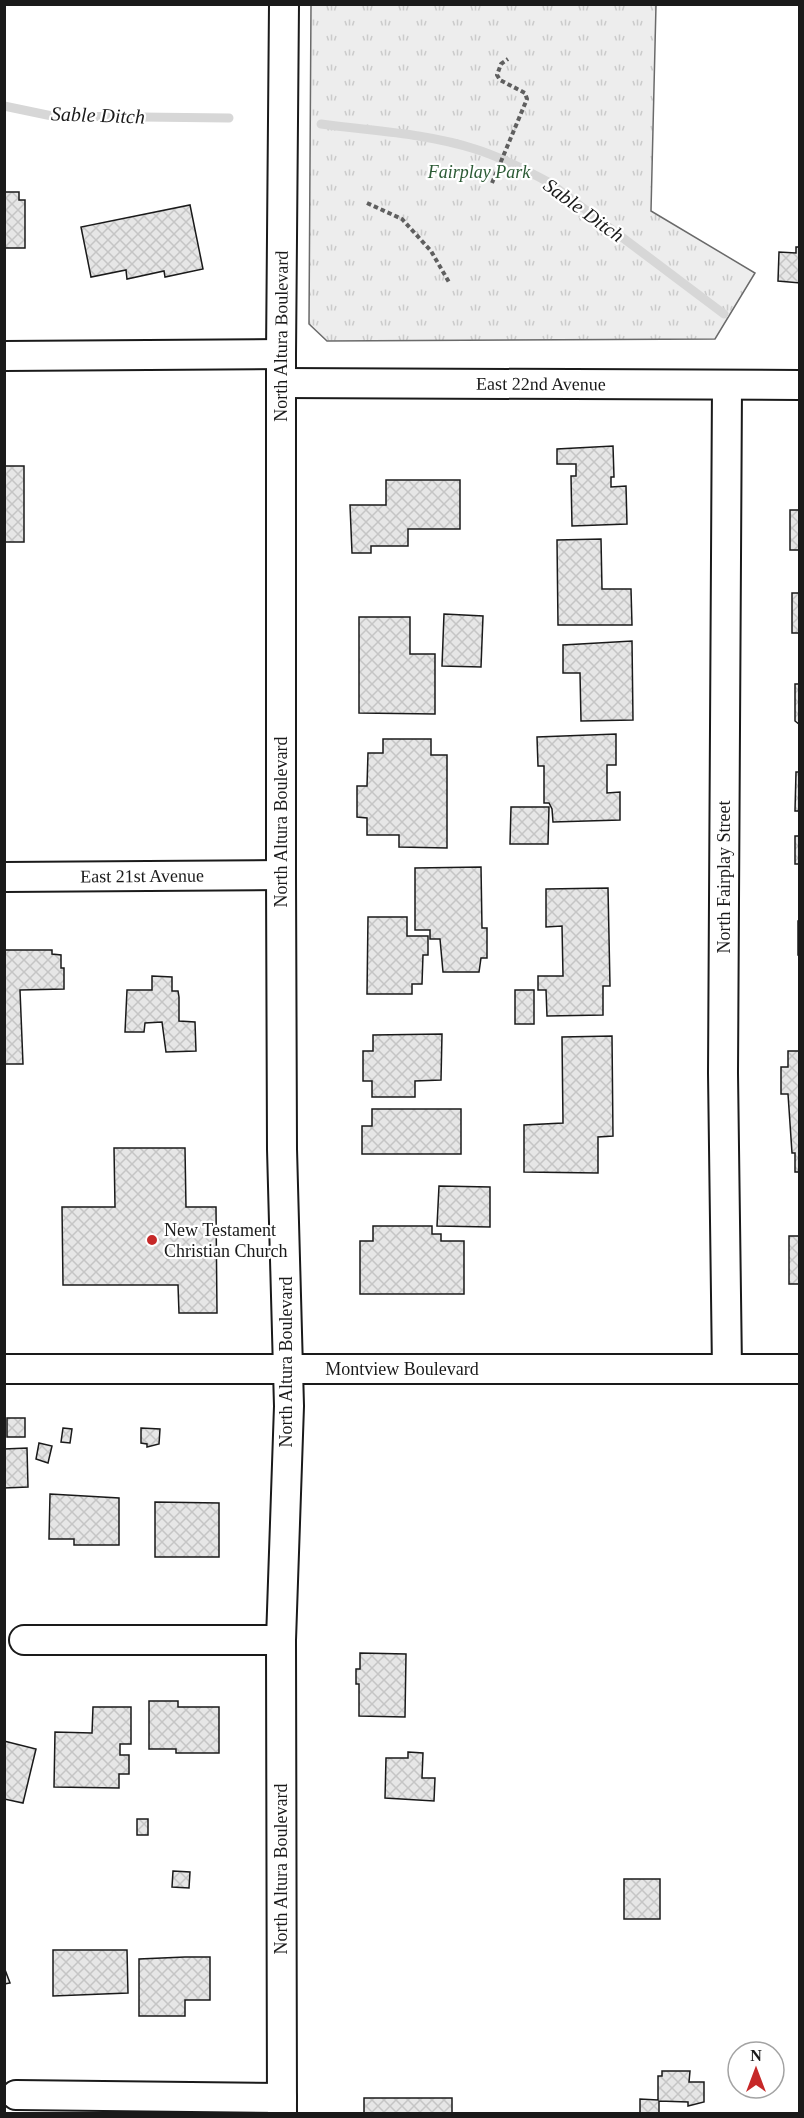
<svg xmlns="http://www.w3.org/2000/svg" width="804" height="2118" font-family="Georgia,serif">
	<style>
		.park { fill: url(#park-tufts); stroke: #6a6a6a; stroke-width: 1.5 }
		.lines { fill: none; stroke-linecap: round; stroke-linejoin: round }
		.stream { stroke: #d7d7d7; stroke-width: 9 }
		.building { fill: url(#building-cross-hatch); stroke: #1a1a1a; stroke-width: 1.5 }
		.minor-casing { stroke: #1a1a1a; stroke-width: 32 }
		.path { stroke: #5f5f5f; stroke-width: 4; stroke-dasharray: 4.5 3; stroke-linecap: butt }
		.minor { stroke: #fff; stroke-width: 28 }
		.poi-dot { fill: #c62828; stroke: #fff; stroke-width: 2 }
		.labels { text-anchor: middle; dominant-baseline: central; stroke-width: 4.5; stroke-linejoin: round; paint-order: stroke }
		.park-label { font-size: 18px; font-style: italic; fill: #2b5a34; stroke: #fff }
		.street-label { font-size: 18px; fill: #1a1a1a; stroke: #fff }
		.poi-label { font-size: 18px; fill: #1a1a1a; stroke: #fff; text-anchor: start }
		.water-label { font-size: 20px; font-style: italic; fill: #1a1a1a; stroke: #fff }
	</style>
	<defs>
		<pattern id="park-tufts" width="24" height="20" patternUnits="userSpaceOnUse" patternTransform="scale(1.5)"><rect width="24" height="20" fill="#ededed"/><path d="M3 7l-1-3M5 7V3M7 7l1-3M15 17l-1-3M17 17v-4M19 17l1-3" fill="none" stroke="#cbcbcb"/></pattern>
		<pattern id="building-cross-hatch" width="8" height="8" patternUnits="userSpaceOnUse" patternTransform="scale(1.5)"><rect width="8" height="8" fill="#e6e6e6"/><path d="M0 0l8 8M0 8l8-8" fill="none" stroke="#c5c5c5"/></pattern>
	</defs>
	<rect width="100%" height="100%" fill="#fff"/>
	<polygon class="park" points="311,5 656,5 651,211 755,273 715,339 327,341 309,324"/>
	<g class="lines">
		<g class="stream">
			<polyline points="4,106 52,116 229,118"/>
			<path d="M 321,124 C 371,131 426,133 475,149 C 501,157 526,170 550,183 L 724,314"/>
		</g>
	</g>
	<g class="building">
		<polygon points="4,192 19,192 19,200 25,200 25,248 4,248"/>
		<polygon points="190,205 203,269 165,277 164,271 127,279 126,270 91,277 81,227"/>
		<polygon points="796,247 800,247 800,283 778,281 779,252 796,253"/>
		<polygon points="613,446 614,477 611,477 611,487 626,486 627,524 572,526 571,476 576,476 576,464 557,464 557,449"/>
		<rect x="4" y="466" width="20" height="76"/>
		<polygon points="386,480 460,480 460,529 408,529 408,546 371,546 371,553 352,553 350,505 386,505"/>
		<rect x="790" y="510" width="10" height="40"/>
		<polygon points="601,539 602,589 631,589 632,625 558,625 557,540"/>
		<rect x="792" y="593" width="8" height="40"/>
		<polygon points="444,614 483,616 481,667 442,666"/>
		<polygon points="359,617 410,617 410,654 435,654 435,714 359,713"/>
		<polygon points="632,641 633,720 581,721 580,673 563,673 563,645"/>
		<polygon points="795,684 800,684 800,725 795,721"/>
		<polygon points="616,734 616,765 607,765 607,793 620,792 620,820 553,822 552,809 549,803 544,803 544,766 538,766 537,737"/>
		<polygon points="383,739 431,739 431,755 447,755 447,848 399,847 399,835 367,835 367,818 357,817 357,786 367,786 368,753 383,753"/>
		<polygon points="796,772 800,772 800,811 795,811"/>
		<polygon points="511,807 549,807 548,844 510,844"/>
		<rect x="795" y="836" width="5" height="28"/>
		<polygon points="481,867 482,928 487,928 487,958 481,958 479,972 443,972 440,939 430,939 430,930 415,930 415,868"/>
		<polygon points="608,888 610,986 603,986 603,1015 547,1016 546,990 538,990 538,976 563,976 562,926 546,927 546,889"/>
		<polygon points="368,917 407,917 407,936 428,936 428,955 423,955 422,984 412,984 412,994 367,994"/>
		<rect x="798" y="921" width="2" height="34"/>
		<polygon points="4,950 52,950 52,954 61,955 61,968 64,968 64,989 20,990 23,1064 4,1064"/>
		<polygon points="152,976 172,977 172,991 178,991 179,997 179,1021 195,1022 196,1051 166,1052 162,1022 145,1023 144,1032 125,1032 127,990 152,990"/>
		<rect x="515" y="990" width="19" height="34"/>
		<polygon points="442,1034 441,1080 415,1081 415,1097 372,1097 372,1081 363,1081 363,1051 373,1051 373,1035"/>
		<polygon points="612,1036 613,1136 598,1137 598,1173 524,1172 524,1125 563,1123 562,1037"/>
		<polygon points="788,1051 800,1051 800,1172 795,1172 795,1153 792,1153 788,1094 781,1094 781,1067 788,1067"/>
		<polygon points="372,1109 461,1109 461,1154 362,1154 362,1126 372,1126"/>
		<polygon points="114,1148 185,1148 186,1207 216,1207 217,1313 179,1313 178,1285 63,1285 62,1207 115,1207"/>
		<polygon points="439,1186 490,1187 490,1227 437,1226"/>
		<polygon points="373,1226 432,1226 432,1234 441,1234 441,1241 464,1241 464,1294 360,1294 360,1241 373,1241"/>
		<rect x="789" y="1236" width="11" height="48"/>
		<rect x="7" y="1418" width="18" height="19"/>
		<polygon points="63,1428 72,1429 70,1443 61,1442"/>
		<polygon points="141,1428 160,1429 159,1444 147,1447 147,1444 141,1443"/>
		<polygon points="39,1443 52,1446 48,1463 36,1459"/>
		<polygon points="27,1448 28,1487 4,1488 4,1449"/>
		<polygon points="50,1494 119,1498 119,1545 74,1545 74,1539 49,1539"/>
		<polygon points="155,1502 219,1503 219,1557 155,1557"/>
		<polygon points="360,1653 406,1654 405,1717 359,1716 359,1684 356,1684 356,1669 360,1669"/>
		<polygon points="149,1701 178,1701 178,1707 219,1707 219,1753 176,1753 176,1749 149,1749"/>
		<polygon points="93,1707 131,1707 131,1744 120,1744 120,1755 129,1755 129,1774 119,1774 119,1788 54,1787 55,1732 92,1733"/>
		<polygon points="4,1741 36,1749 23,1803 4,1799"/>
		<polygon points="408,1752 423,1753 422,1778 435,1778 434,1801 385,1798 386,1758 408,1758"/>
		<rect x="137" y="1819" width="11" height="16"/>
		<polygon points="173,1871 190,1872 189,1888 172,1887"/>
		<rect x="624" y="1879" width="36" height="40"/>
		<polygon points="53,1950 127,1950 128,1993 53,1996"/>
		<polygon points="185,1957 210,1957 210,2000 185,2000 185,2016 139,2016 139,1959"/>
		<polygon points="4,1967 10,1983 4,1984"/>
		<polygon points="662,2071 690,2071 689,2082 704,2082 704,2102 688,2106 688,2102 659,2101 659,2114 640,2114 640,2099 658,2100 658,2076 662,2076"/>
		<rect x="364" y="2098" width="88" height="16"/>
	</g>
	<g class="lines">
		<g class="minor-casing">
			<g id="minor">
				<polyline points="4,356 281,354"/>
				<path id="s1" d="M 283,383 L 800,385"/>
				<polyline points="727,386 723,1073 727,1369"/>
				<path id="s2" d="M 4,877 L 281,875"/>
				<path id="s3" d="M 4,1369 L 800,1369"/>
				<polyline points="24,1640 281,1640"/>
				<polyline points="16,2095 282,2098"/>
				<path id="s4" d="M 282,2114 L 281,1640 L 289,1406 L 282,1149 L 281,875 L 281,354 L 284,4"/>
			</g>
		</g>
		<g class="path">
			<polyline points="492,183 527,99 525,93 500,80 497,75 501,64 508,59"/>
			<polyline points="367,203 402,219 431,251 450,284"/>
		</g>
		<use href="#minor" class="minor"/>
	</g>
	<circle class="poi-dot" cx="152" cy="1240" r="6"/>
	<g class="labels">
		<g class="park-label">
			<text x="479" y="172">Fairplay Park</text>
		</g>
		<g class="street-label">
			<text stroke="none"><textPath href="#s4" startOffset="1778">North Altura Boulevard</textPath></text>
			<text stroke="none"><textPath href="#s1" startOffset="258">East 22nd Avenue</textPath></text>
			<text transform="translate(281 822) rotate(-90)">North Altura Boulevard</text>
			<text stroke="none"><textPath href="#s2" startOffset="138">East 21st Avenue</textPath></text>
			<text transform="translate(724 877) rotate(-90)">North Fairplay Street</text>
			<text transform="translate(286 1362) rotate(-90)">North Altura Boulevard</text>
			<text stroke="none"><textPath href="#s3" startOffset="398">Montview Boulevard</textPath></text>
			<text transform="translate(281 1869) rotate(-90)">North Altura Boulevard</text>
		</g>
		<g class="poi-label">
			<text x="164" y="1230">New Testament<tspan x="164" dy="21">Christian Church</tspan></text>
		</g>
		<g class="water-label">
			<text transform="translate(98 115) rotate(2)">Sable Ditch</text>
			<text transform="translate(584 210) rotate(36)">Sable Ditch</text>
		</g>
	</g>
	<rect width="804" height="2118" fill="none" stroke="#1a1a1a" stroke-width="12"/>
	<g transform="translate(756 2070)"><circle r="28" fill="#ffffff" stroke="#a3a3a3" stroke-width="1.5"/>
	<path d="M0-4.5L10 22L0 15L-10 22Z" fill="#c62828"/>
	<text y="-9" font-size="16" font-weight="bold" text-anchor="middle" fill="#1a1a1a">N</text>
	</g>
</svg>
